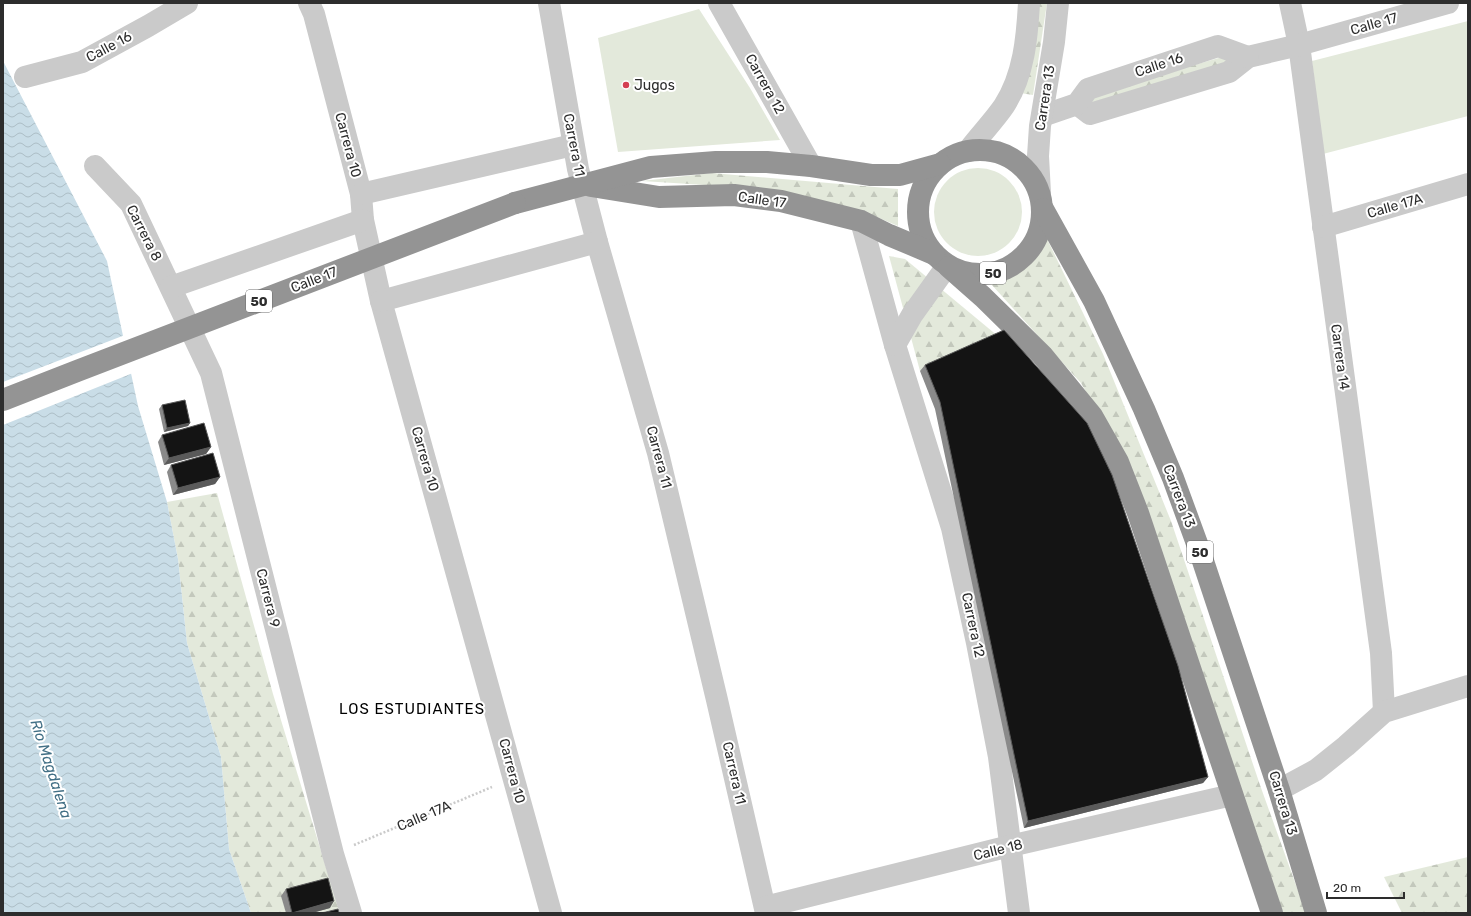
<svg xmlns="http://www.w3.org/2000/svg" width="1471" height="916" font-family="Rubik,sans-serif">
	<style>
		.green { fill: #e3e9db }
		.forest { fill: url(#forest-firs) }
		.water { fill: url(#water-waves) }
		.pier { fill: #fff }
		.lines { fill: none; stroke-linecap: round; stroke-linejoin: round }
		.path { stroke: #cacaca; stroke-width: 2.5; stroke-dasharray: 2 2; stroke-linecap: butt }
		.minor { stroke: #cacaca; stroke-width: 22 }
		.highway { stroke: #949494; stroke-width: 22 }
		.highway-bridge { stroke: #949494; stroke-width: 22 }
		.wall { fill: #8a8a8a }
		.shaded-wall { fill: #5a5a5a }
		.building { fill: #141414; stroke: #5a5a5a }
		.poi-dot { fill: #d43e52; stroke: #fff; stroke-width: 1.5 }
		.labels { text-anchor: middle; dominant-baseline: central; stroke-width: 4; stroke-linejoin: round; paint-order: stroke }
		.shield { fill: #fff; stroke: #6c6c6c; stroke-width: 1 }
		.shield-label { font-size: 13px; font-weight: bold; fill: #2d2d2d }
		.street-label { font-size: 14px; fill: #2d2d2d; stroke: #fff }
		.poi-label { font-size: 14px; fill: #2d2d2d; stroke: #fff; text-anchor: start }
		.neighbourhood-label { font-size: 15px; letter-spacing: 1px; fill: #000; stroke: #fff }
		.water-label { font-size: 15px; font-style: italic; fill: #437086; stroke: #fff }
	</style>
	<defs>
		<pattern id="forest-firs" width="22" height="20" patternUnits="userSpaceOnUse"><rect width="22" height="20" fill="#e3e9db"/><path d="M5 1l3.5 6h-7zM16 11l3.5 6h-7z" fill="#c3c8bc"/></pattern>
		<pattern id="water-waves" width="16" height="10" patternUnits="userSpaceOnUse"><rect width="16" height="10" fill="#c9dde7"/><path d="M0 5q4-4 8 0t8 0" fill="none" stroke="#adbec6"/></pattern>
	</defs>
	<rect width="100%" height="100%" fill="#fff"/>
	<g class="green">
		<polygon points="699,9 750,88 780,140 618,152 598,38"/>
		<polygon points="1468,21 1468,116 1323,154 1312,61"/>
		<circle cx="978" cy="212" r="44"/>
	</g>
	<g class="forest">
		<polygon points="1036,3 1047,3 1033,95 1020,93"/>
		<polygon points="1277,41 1279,53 1054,115 1053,106"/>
		<polygon points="712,173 898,189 898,226 865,212 752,188 642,181"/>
		<polygon points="1047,239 1103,354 1171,521 1260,785 1306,913 1283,913 1128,465 1081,383 991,284 1013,275 1031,262"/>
		<polygon points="889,256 905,259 999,337 920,371"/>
		<polygon points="217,493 273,694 340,913 251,913 229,849 221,757 187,643 178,559 167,502"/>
		<polygon points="1468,857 1468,913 1402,913 1384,877"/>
	</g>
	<polygon class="water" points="3,61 107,261 138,406 167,502 178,559 187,643 221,757 229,849 251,913 3,913"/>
	<polygon class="pier" points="125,335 133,373 3,425 3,382"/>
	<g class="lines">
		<polyline class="path" points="354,845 492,787"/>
		<g class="minor">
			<polyline points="309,3 314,14 361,194 363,220 381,301 551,913"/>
			<polyline points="549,3 578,169 597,242 658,453 717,700 766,913"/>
			<polyline points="719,3 811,166"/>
			<polyline points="1290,3 1299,45 1381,653 1384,712"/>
			<polyline points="25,77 82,62 148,26 187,3"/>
			<polyline points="1077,104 1090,114 1229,72 1248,57 1299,45 1448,3"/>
			<polyline points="1042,116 1077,104 1088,89 1218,46 1248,57"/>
			<path d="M 968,151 C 979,136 993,122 1004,106 C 1024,75 1027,38 1029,3"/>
			<polyline points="95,166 131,204 211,373 333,854 351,913"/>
			<polyline points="1040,193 1038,156 1040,126 1054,42 1058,3"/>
			<polyline points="361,194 573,145"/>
			<polyline points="861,221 895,345 952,528 977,643 999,757 1019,913"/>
			<polyline points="1323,227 1468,184"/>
			<polyline points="171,287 363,220"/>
			<polyline points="381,301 597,242"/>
			<polyline points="895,345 912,315 947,266"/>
			<polyline points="1279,790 1316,770 1346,746 1384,712 1468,686"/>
			<polyline points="765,907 1010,846 1232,795"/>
		</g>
		<g class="highway">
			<circle cx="980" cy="212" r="62"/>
			<polyline points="591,186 659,197 734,195 781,201 861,221 889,235 934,254"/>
			<polyline points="515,203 651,167 716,162 767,162 811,166 871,175 900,175 940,164"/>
			<polyline points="1043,209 1094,301 1144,409 1173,478 1199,549 1279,790 1316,913"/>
			<polyline points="949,267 983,297 1042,355 1092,416 1118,462 1138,513 1272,913"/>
		</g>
		<polyline class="highway-bridge" points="3,400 77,371 515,203"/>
	</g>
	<g class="wall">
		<polygon points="925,365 1208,777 1203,783 1024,828 935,409 920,371"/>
		<polygon points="162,405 190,423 188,426 164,432 159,409"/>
		<polygon points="162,435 211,447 206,454 164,465 158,442"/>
		<polygon points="171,465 220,477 215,484 173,495 167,472"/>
		<polygon points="286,889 330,908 312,913 286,913 281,896"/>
	</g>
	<g class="shaded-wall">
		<polygon points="190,423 188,426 164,432 167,428"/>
		<polygon points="211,447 206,454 164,465 169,458"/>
		<polygon points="220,477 215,484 173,495 178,488"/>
		<polygon points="1208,777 1203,783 1024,828 1028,821"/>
		<polygon points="334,901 330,908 312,913 293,913"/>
	</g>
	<g class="building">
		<polygon points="1004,330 1087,423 1112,475 1178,666 1208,777 1028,821 940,402 925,365"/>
		<polygon points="185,400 190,423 167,428 162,405"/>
		<polygon points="204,423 211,447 169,458 162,435"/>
		<polygon points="213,453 220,477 178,488 171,465"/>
		<polygon points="328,878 334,901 292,913 286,889"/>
		<polygon points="338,909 339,913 322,913"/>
	</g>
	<circle class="poi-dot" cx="626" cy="85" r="4"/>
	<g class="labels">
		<g class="shield">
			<rect x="980" y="262" width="26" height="22" rx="3"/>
			<rect x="246" y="290" width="26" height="22" rx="3"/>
			<rect x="1187" y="541" width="26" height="22" rx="3"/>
		</g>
		<g class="shield-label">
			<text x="993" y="273">50</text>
			<text x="259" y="301">50</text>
			<text x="1200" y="552">50</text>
		</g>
		<g class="street-label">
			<text transform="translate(1374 24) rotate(-16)">Calle 17</text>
			<text transform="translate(109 47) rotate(-28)">Calle 16</text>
			<text transform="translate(1159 65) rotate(-18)">Calle 16</text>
			<text transform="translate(765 84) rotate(61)">Carrera 12</text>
			<text transform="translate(1045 98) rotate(-81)">Carrera 13</text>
			<text transform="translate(348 145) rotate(75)">Carrera 10</text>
			<text transform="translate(574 145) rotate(79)">Carrera 11</text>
			<text transform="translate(762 200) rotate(8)">Calle 17</text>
			<text transform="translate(1395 206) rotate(-16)">Calle 17A</text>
			<text transform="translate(144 233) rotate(63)">Carrera 8</text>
			<text transform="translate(314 280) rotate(-21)">Calle 17</text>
			<text transform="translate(1340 357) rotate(82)">Carrera 14</text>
			<text transform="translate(659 457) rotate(75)">Carrera 11</text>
			<text transform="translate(425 459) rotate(74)">Carrera 10</text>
			<text transform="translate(1179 496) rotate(69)">Carrera 13</text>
			<text transform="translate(268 598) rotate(76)">Carrera 9</text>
			<text transform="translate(973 625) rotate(78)">Carrera 12</text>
			<text transform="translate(512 771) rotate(75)">Carrera 10</text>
			<text transform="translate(734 773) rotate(77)">Carrera 11</text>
			<text transform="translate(1283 803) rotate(73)">Carrera 13</text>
			<text transform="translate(424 816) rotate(-23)">Calle 17A</text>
			<text transform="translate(998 850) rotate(-14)">Calle 18</text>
		</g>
		<g class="poi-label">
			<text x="634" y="85">Jugos</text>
		</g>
		<g class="neighbourhood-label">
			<text x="412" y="709">LOS ESTUDIANTES</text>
		</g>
		<g class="water-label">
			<text transform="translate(51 769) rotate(72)">Río Magdalena</text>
		</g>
	</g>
	<rect width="1471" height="916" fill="none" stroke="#2d2d2d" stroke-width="8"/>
	<path d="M1327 892v6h77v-6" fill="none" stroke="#2d2d2d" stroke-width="2"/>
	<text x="1333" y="892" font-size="12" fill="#2d2d2d" stroke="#ffffff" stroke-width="3" paint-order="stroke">20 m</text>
</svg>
